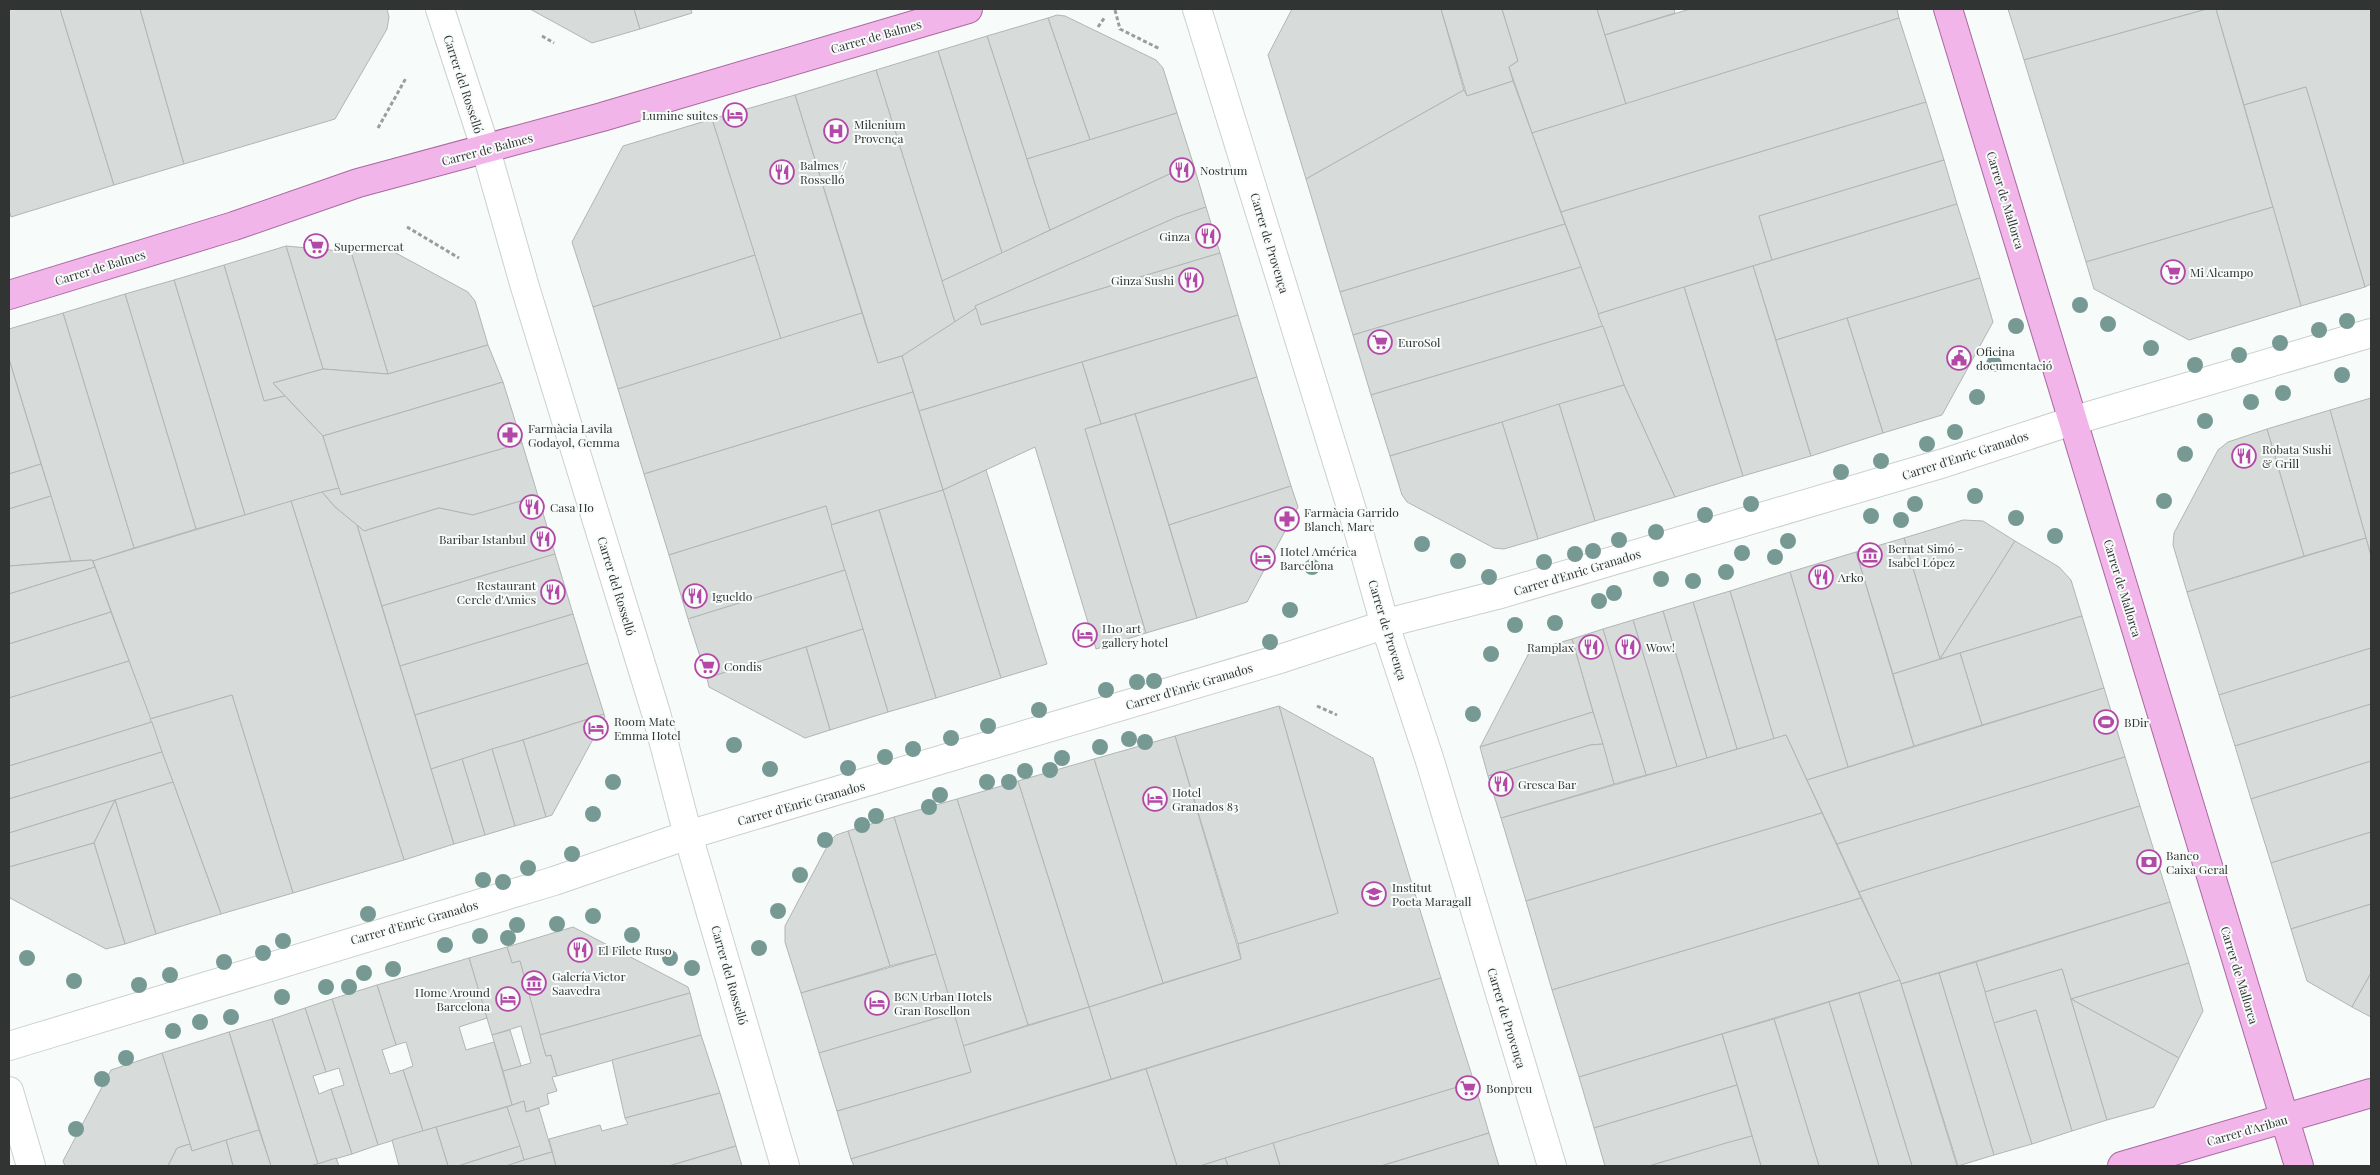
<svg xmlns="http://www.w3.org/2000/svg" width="2380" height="1175" font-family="'Playfair Display',serif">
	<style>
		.building { fill: #d7dcdb; stroke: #b1b6b5 }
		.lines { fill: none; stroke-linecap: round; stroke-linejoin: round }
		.minor-casing { stroke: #cbd0cf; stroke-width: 30 }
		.major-casing { stroke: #aa68a0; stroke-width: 30 }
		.path { stroke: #9a9d9d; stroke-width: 3; stroke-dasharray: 4 2.5; stroke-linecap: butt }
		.minor { stroke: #fff; stroke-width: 28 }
		.major { stroke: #f2b5e9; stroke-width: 28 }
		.tree { fill: #779994 }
		.labels { text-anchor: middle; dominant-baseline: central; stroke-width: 4; stroke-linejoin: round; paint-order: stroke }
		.street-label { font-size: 12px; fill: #323333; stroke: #f7fcfb }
		.poi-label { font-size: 12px; fill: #323333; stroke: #f7fcfb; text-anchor: start }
	</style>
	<rect width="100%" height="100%" fill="#f7fcfb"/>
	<g class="building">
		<polygon points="9,9 60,9 114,185 11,217 9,210"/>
		<polygon points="60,9 140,9 184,164 114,185"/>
		<polygon points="140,9 387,9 389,17 387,29 335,119 184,164"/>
		<polygon points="530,9 634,9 640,29 592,43"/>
		<polygon points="634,9 691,9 692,13 640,29"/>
		<polygon points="1292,9 1441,9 1464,90 1306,179 1268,55"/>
		<polygon points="1441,9 1502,9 1518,61 1509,67 1513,81 1467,96"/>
		<polygon points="1502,9 1597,9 1626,104 1532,133 1509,67 1518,61"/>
		<polygon points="1597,9 1674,9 1675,13 1605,35"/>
		<polygon points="1690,9 1897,9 1899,18 1626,104 1605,35"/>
		<polygon points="2008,9 2207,9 2024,60"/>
		<polygon points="2207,9 2216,9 2273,207 2086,262 2024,60"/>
		<polygon points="2216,9 2371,9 2371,284 2365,287 2306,87 2244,105"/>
		<polygon points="1057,15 1065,16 1156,60 1163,68 1177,113 1090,140 1048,18"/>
		<polygon points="1048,18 1090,140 1027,159 987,36"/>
		<polygon points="1899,18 1926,102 1561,212 1532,133"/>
		<polygon points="987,36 1050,230 1002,253 938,51"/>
		<polygon points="938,51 1002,253 942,281 876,70"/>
		<polygon points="876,70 955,322 902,356 878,363 795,95"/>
		<polygon points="1513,81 1565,224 1340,292 1306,179 1464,90 1467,96"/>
		<polygon points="2306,87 2365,287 2301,306 2244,105"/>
		<polygon points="795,95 862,313 781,339 712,119"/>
		<polygon points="1926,102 1944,160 1759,216 1772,260 1598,314 1561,212"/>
		<polygon points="1177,113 1193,163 1050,230 1027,159"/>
		<polygon points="712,119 755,255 593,307 572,242 623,146"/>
		<polygon points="1944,160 1957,204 1772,260 1759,216"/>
		<polygon points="1193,163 1206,207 1177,217 975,306 976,308 955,322 942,281"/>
		<polygon points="1957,204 1980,278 1776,340 1753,266"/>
		<polygon points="1206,207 1220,253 981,325 975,306 1177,217"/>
		<polygon points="2273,207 2301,306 2189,340 2094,289 2086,262"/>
		<polygon points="1565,224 1581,267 1353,335 1340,292"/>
		<polygon points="381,245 468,292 475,301 488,345 388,374 351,252"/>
		<polygon points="286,246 351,252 388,374 323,369"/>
		<polygon points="286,246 323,369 273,383 285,396 264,401 224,265"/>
		<polygon points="1220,253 1238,315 919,411 902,356 976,308 981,325"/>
		<polygon points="755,255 781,339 618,389 593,307"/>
		<polygon points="224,265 264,401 285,396 323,436 339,488 245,515 174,280"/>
		<polygon points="1753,266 1811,456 1743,476 1684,287"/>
		<polygon points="1581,267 1603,326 1371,395 1353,335"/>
		<polygon points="1980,278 1993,322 1942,415 1883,433 1847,318"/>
		<polygon points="174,280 245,515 196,529 125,294"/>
		<polygon points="1684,287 1743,476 1675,497 1624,385 1598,314"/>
		<polygon points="125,294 196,529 134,548 63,313"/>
		<polygon points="63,313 134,548 93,561 92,560 71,561 9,359 9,329"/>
		<polygon points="862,313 878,363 902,356 913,392 644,474 618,389"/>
		<polygon points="1238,315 1257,377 1101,424 1082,362"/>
		<polygon points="1847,318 1883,433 1811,456 1776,340"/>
		<polygon points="1603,326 1624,385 1390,456 1371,395"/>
		<polygon points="488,345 503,382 323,436 273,383 323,369 388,374"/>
		<polygon points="9,359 41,464 9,474"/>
		<polygon points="1082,362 1101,424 1085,429 1146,633 1096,649 1035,447 943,490 919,411"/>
		<polygon points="1257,377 1291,486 1169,525 1135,414"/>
		<polygon points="503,382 522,443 341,495 323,436"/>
		<polygon points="1624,385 1675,497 1595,521 1559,404"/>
		<polygon points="913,392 943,490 831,525 826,506 669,555 644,474"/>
		<polygon points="2371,398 2371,556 2330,410"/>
		<polygon points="1559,404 1595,521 1538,539 1502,422"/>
		<polygon points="2330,410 2366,538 2304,556 2267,429"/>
		<polygon points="1135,414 1197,618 1146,633 1085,429"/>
		<polygon points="1502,422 1538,539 1504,549 1494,548 1407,502 1402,495 1390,456"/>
		<polygon points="2267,429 2304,556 2187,592 2173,545 2174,533 2218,450 2228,442"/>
		<polygon points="522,443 538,496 473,515 439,508 364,531 335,507 322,492 339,488 341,495"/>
		<polygon points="41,464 51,496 9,509 9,474"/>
		<polygon points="986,470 1047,664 1001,678 943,490"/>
		<polygon points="1291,486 1298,507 1247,602 1197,618 1169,525"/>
		<polygon points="943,490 1001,678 936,698 879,510"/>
		<polygon points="322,492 335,507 357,525 454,844 404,860 291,501"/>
		<polygon points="51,496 71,561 9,566 9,509"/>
		<polygon points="538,496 555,554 382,606 357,525 364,531 439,508 473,515"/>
		<polygon points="291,501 404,860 293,893 232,695 150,719 93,561"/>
		<polygon points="826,506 845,570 688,619 669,555"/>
		<polygon points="879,510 936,698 888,712 831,525"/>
		<polygon points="1963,520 1983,521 2015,541 1940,659 1904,538"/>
		<polygon points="1904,538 1940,659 1893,674 1856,552"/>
		<polygon points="2366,538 2371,556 2371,648 2219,695 2187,592"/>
		<polygon points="2015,541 2059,567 2071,580 2082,616 1940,659"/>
		<polygon points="1856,552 1914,746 1848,767 1790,572"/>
		<polygon points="555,554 573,614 400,666 382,606"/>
		<polygon points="92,560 95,567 9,594 9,566"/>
		<polygon points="95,567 111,612 9,644 9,594"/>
		<polygon points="845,570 863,629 707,678 688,619"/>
		<polygon points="1790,572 1848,767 1807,780 1786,735 1774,739 1730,591"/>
		<polygon points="1730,591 1774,739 1737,749 1693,602"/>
		<polygon points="1693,602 1737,749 1707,758 1663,611"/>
		<polygon points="1663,611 1707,758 1677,767 1633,620"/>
		<polygon points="111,612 129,661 9,698 9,644"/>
		<polygon points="573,614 588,663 415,715 400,666"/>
		<polygon points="2082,616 2104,688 1982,725 1960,653"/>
		<polygon points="1633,620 1677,767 1646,775 1603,629"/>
		<polygon points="863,629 888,712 830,730 806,647"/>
		<polygon points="1603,629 1646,775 1614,784 1572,639"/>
		<polygon points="1572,639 1593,712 1480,747 1530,651"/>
		<polygon points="806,647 830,730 805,738 709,687 707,678"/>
		<polygon points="2371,648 2371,704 2235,746 2219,695"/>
		<polygon points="1960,653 1982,725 1914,746 1893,674"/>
		<polygon points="129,661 152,722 9,766 9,698"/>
		<polygon points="588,663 604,714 431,769 415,715"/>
		<polygon points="2104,688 2125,757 1837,844 1807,780"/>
		<polygon points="232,695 293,893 221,914 150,719"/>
		<polygon points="2371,704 2371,761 2251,799 2235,746"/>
		<polygon points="1279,706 1373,758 1441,978 1111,1079 1089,1007 1241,959 1238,944 1338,913"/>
		<polygon points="1279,706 1338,913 1238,944 1175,736"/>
		<polygon points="1593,712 1603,744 1590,745 1488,776 1480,747"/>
		<polygon points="604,714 605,717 552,815 546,817 523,740"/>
		<polygon points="152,722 162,752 9,799 9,766"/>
		<polygon points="1786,735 1822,813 1526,901 1501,818"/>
		<polygon points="1175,736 1241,959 1163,983 1094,759"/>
		<polygon points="523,740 546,817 515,826 492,749"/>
		<polygon points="1603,744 1614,784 1501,818 1488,776 1590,745"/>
		<polygon points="492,749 515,826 485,835 462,759"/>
		<polygon points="162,752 173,782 9,833 9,799"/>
		<polygon points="2125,757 2140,806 1859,892 1837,844"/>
		<polygon points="462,759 485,835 454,844 431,769"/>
		<polygon points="1094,759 1163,983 1089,1007 1018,781"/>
		<polygon points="2371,761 2371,832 2271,863 2251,799"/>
		<polygon points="1018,781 1089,1007 1028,1025 957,799"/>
		<polygon points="173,782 221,914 156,934 115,800"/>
		<polygon points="957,799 1028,1025 963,1046 894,817"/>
		<polygon points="115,800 94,843 9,867 9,833"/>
		<polygon points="115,800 156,934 125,944 94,843"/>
		<polygon points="2140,806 2170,902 1901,984 1859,892"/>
		<polygon points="1822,813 1861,898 1552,990 1526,901"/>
		<polygon points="894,817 936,954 890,966 848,831"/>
		<polygon points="848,831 890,966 801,993 785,942 785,926 830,841 836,835"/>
		<polygon points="2371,832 2371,904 2291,929 2271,863"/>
		<polygon points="94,843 125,944 106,949 10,898 9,894 9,867"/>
		<polygon points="1861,898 1900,980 1579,1077 1552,990"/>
		<polygon points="2170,902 2189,963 2071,999 2062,969 1985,992 1976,962"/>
		<polygon points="2371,904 2371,973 2352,1007 2307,981 2291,929"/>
		<polygon points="573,927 688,987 690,993 540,1035 520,961 512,963 507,947"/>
		<polygon points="507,947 512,963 520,961 546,1056 551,1055 557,1076 552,1077 557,1091 547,1094 549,1104 526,1112 524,1101 512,1105 503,1071 531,1063 521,1026 492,1035 469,958"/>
		<polygon points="936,954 954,1013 819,1053 801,993"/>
		<polygon points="469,958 487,1018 459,1027 466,1050 494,1042 512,1105 423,1131 403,1070 413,1066 406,1042 396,1045 377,985"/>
		<polygon points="1976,962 2032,1144 1994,1155 1939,973"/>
		<polygon points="2189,963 2203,1011 2179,1058 2071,999"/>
		<polygon points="2062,969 2107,1120 2072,1131 2036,1010 1994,1023 1985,992"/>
		<polygon points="1939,973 1994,1155 1958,1166 1901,984"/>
		<polygon points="2371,973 2371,1017 2352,1007"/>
		<polygon points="1441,978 1474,1082 1200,1166 1177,1166 1146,1069"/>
		<polygon points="1900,980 1901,984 1957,1166 1912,1166 1859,993"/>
		<polygon points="377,985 396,1045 382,1050 390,1074 403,1070 423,1131 378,1145 332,999"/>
		<polygon points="690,993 701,1035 557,1076 551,1055 546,1056 540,1035"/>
		<polygon points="1859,993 1912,1166 1879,1166 1829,1002"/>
		<polygon points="332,999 378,1145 352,1154 331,1089 344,1085 339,1068 326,1072 305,1008"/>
		<polygon points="2071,999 2179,1058 2154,1107 2107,1120"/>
		<polygon points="1829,1002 1879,1166 1819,1166 1774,1019"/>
		<polygon points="1089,1007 1111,1079 851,1159 837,1111 971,1072 963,1046"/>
		<polygon points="305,1008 326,1072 313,1076 319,1094 331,1089 352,1154 318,1164 272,1019"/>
		<polygon points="2036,1010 2072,1131 2032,1144 1994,1023"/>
		<polygon points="954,1013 971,1072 837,1111 819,1053"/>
		<polygon points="272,1019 318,1164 310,1166 271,1166 229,1032"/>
		<polygon points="1774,1019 1819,1166 1761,1166 1722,1034"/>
		<polygon points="510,1030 521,1066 503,1071 492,1035"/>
		<polygon points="229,1032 259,1130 192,1151 162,1053"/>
		<polygon points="1722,1034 1737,1085 1594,1128 1579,1077"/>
		<polygon points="701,1035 720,1093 625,1118 612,1060"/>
		<polygon points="162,1053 190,1144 177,1148 168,1166 65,1166 63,1161 111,1070"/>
		<polygon points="1146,1069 1177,1166 854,1166 851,1159"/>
		<polygon points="1474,1082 1489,1133 1381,1166 1280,1166 1273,1143"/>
		<polygon points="1737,1085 1752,1136 1649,1166 1605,1166 1594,1128"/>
		<polygon points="720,1093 736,1146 669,1166 556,1166 549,1139 600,1125 602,1131 628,1124 625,1118"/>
		<polygon points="524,1101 526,1112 539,1108 552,1152 524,1160 507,1107"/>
		<polygon points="507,1107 520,1146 458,1166 448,1166 436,1127"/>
		<polygon points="436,1127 448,1166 399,1166 392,1140"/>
		<polygon points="259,1130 271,1166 233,1166 226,1140"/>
		<polygon points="1489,1133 1499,1166 1381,1166"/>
		<polygon points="1752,1136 1761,1166 1649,1166 1726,1143"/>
		<polygon points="226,1140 233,1166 168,1166 177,1148 190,1144 192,1151"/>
		<polygon points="1273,1143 1280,1166 1228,1166 1225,1158"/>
		<polygon points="520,1146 524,1160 506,1166 458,1166"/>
		<polygon points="736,1146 742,1166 669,1166"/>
		<polygon points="552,1152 556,1166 506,1166 524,1160"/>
		<polygon points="336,1158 339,1166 311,1166"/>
		<polygon points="1225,1158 1228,1166 1200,1166"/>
	</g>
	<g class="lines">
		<g class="minor-casing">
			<g id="minor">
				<polyline points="440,9 486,150 525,287 656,713 688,835 785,1166"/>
				<polyline points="1197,9 1360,536 1385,625 1430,761 1552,1166"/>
				<polyline points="9,1046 554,881 688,835 1283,658 1402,619 1497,595 1944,463 2072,421 2371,333"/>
				<polyline points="9,1091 31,1166"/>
			</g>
		</g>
		<g class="major-casing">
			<g id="major">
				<polyline points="1948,9 2299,1166"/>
				<polyline points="9,295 234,226 358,183 602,117 968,9"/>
				<polyline points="2122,1166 2371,1093"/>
			</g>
		</g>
		<g class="path">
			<polyline points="1115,10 1120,29 1160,49"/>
			<polyline points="1098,27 1105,17"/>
			<polyline points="542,36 554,43"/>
			<polyline points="378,128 406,78"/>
			<polyline points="407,227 459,258"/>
			<polyline points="1317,706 1337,715"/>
		</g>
		<use href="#minor" class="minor"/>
		<use href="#major" class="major"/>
	</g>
	<g class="tree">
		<circle cx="2080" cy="305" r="8"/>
		<circle cx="2347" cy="321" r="8"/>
		<circle cx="2108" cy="324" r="8"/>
		<circle cx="2016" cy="326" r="8"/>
		<circle cx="2319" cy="330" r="8"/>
		<circle cx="2280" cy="343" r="8"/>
		<circle cx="2151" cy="348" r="8"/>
		<circle cx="2239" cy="355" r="8"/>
		<circle cx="1994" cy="364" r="8"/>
		<circle cx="2195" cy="365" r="8"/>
		<circle cx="2342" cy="375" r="8"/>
		<circle cx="2283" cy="393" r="8"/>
		<circle cx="1977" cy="397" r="8"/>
		<circle cx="2251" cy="402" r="8"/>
		<circle cx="2205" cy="421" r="8"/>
		<circle cx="1955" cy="432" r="8"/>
		<circle cx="1927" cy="444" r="8"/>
		<circle cx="2185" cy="454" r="8"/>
		<circle cx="1881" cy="461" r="8"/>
		<circle cx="1841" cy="472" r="8"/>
		<circle cx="1975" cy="496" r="8"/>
		<circle cx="2164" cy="501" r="8"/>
		<circle cx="1751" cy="504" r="8"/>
		<circle cx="1915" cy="504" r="8"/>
		<circle cx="1705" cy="515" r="8"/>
		<circle cx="1871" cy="516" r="8"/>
		<circle cx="2016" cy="518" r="8"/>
		<circle cx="1901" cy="520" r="8"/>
		<circle cx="1656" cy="532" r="8"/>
		<circle cx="2055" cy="536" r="8"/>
		<circle cx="1619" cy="540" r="8"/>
		<circle cx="1788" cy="541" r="8"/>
		<circle cx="1422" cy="544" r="8"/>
		<circle cx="1593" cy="551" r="8"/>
		<circle cx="1742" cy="553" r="8"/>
		<circle cx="1575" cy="554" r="8"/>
		<circle cx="1775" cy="557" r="8"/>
		<circle cx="1458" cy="561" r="8"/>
		<circle cx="1544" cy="562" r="8"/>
		<circle cx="1312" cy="567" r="8"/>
		<circle cx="1726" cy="572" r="8"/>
		<circle cx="1489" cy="577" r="8"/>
		<circle cx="1661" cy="579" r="8"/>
		<circle cx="1693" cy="581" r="8"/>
		<circle cx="1614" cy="593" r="8"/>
		<circle cx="1599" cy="601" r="8"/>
		<circle cx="1290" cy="610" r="8"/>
		<circle cx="1555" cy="623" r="8"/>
		<circle cx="1515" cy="625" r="8"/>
		<circle cx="1270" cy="642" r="8"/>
		<circle cx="1491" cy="654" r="8"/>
		<circle cx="1154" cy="681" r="8"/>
		<circle cx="1137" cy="682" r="8"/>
		<circle cx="1106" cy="690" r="8"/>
		<circle cx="1039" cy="710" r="8"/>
		<circle cx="1473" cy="714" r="8"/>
		<circle cx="988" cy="726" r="8"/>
		<circle cx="951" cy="738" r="8"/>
		<circle cx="1129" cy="739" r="8"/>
		<circle cx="1145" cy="742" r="8"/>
		<circle cx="734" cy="745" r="8"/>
		<circle cx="1100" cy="747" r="8"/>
		<circle cx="913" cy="749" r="8"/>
		<circle cx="885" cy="757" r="8"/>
		<circle cx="1062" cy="758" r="8"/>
		<circle cx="848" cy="768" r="8"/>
		<circle cx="770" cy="769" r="8"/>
		<circle cx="1050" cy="770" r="8"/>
		<circle cx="1025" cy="771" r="8"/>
		<circle cx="613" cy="782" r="8"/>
		<circle cx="987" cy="782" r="8"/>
		<circle cx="1009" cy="782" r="8"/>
		<circle cx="940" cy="795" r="8"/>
		<circle cx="929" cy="807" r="8"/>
		<circle cx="593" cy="814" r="8"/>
		<circle cx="876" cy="816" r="8"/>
		<circle cx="862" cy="825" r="8"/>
		<circle cx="825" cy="840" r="8"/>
		<circle cx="572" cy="854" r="8"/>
		<circle cx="528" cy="868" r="8"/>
		<circle cx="800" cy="875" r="8"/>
		<circle cx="483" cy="880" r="8"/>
		<circle cx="503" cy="882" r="8"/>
		<circle cx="778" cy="911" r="8"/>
		<circle cx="368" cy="914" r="8"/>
		<circle cx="593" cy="916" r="8"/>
		<circle cx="557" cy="924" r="8"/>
		<circle cx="517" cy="925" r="8"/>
		<circle cx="632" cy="935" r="8"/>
		<circle cx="480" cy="936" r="8"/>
		<circle cx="508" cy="938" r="8"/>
		<circle cx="283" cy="941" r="8"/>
		<circle cx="445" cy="945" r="8"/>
		<circle cx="759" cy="948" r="8"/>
		<circle cx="263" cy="953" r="8"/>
		<circle cx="27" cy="958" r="8"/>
		<circle cx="670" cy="958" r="8"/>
		<circle cx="224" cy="962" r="8"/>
		<circle cx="692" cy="968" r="8"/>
		<circle cx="393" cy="969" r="8"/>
		<circle cx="364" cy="973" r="8"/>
		<circle cx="170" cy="975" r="8"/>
		<circle cx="74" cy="981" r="8"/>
		<circle cx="139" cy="985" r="8"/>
		<circle cx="326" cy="987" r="8"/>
		<circle cx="349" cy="987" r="8"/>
		<circle cx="282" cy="997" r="8"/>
		<circle cx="231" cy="1017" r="8"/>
		<circle cx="200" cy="1022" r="8"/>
		<circle cx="173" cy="1031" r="8"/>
		<circle cx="126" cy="1058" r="8"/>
		<circle cx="102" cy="1079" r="8"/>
		<circle cx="76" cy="1129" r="8"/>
	</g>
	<defs>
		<g id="hotel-ring" transform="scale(1.25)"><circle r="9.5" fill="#f7fcfb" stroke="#b448a7" stroke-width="1.5"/><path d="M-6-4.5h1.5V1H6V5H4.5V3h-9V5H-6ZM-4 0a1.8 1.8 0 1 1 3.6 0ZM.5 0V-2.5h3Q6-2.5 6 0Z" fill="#b448a7"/></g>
		<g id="hospital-ring" transform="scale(1.25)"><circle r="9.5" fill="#f7fcfb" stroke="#b448a7" stroke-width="1.5"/><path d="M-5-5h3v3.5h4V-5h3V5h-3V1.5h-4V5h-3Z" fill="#b448a7"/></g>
		<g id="restaurant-ring" transform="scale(1.25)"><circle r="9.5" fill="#f7fcfb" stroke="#b448a7" stroke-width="1.5"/><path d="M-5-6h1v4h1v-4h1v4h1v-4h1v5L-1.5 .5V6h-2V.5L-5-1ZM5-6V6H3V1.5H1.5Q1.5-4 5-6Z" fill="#b448a7"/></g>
		<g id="supermarket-ring" transform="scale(1.25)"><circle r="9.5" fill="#f7fcfb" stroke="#b448a7" stroke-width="1.5"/><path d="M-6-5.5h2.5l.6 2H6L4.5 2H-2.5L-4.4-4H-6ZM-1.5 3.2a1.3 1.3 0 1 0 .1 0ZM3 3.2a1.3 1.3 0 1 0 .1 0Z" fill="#b448a7"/></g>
		<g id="civic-ring" transform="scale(1.25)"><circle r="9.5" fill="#f7fcfb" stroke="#b448a7" stroke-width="1.5"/><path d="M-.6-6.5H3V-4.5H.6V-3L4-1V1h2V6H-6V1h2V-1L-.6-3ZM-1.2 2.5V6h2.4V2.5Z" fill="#b448a7"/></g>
		<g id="pharmacy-ring" transform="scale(1.25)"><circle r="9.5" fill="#f7fcfb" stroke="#b448a7" stroke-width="1.5"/><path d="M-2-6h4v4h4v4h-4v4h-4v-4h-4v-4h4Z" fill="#b448a7"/></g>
		<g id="museum-ring" transform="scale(1.25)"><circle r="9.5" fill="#f7fcfb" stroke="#b448a7" stroke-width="1.5"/><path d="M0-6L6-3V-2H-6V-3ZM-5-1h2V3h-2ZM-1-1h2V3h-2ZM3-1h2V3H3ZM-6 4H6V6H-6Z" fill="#b448a7"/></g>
		<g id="stadium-ring" transform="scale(1.25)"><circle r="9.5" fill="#f7fcfb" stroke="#b448a7" stroke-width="1.5"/><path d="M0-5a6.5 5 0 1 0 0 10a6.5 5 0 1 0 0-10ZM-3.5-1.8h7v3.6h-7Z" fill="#b448a7"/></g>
		<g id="bank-ring" transform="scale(1.25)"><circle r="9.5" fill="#f7fcfb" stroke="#b448a7" stroke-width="1.5"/><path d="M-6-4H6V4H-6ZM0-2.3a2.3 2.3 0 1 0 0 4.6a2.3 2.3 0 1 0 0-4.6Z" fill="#b448a7"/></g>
		<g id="school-ring" transform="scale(1.25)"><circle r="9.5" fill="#f7fcfb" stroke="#b448a7" stroke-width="1.5"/><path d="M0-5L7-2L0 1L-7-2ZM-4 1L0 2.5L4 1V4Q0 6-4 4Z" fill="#b448a7"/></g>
	</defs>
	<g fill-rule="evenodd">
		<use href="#hotel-ring" x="735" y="115"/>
		<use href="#hospital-ring" x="836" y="131"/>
		<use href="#restaurant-ring" x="1182" y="170"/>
		<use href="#restaurant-ring" x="782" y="172"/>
		<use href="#restaurant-ring" x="1208" y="236"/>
		<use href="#supermarket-ring" x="316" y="246"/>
		<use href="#supermarket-ring" x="2173" y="272"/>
		<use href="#restaurant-ring" x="1191" y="280"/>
		<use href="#supermarket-ring" x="1380" y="342"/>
		<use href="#civic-ring" x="1959" y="358"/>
		<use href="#pharmacy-ring" x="510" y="435"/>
		<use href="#restaurant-ring" x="2244" y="456"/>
		<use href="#restaurant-ring" x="532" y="507"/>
		<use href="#pharmacy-ring" x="1287" y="519"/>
		<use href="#restaurant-ring" x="543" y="539"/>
		<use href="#museum-ring" x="1870" y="555"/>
		<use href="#hotel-ring" x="1263" y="558"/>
		<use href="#restaurant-ring" x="1821" y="577"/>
		<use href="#restaurant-ring" x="553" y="592"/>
		<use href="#restaurant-ring" x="695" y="596"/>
		<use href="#hotel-ring" x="1085" y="635"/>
		<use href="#restaurant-ring" x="1591" y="647"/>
		<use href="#restaurant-ring" x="1628" y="647"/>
		<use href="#supermarket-ring" x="707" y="666"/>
		<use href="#stadium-ring" x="2106" y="722"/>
		<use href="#hotel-ring" x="596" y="728"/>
		<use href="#restaurant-ring" x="1501" y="784"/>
		<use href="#hotel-ring" x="1155" y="799"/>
		<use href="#bank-ring" x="2149" y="862"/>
		<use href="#school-ring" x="1374" y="894"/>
		<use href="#restaurant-ring" x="580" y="950"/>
		<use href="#museum-ring" x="534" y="983"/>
		<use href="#hotel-ring" x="508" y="999"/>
		<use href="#hotel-ring" x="877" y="1003"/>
		<use href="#supermarket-ring" x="1468" y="1088"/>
	</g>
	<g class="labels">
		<g class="street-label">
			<text transform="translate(876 36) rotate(-16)">Carrer de Balmes</text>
			<text transform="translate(464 84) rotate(72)">Carrer del Rosselló</text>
			<text transform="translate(487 149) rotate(-15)">Carrer de Balmes</text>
			<text transform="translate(2006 200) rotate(73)">Carrer de Mallorca</text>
			<text transform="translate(1270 243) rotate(73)">Carrer de Provença</text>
			<text transform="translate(100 267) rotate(-17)">Carrer de Balmes</text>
			<text transform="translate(1965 455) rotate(-18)">Carrer d'Enric Granados</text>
			<text transform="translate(1577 572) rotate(-17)">Carrer d'Enric Granados</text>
			<text transform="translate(617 586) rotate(73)">Carrer del Rosselló</text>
			<text transform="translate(2123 588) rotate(73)">Carrer de Mallorca</text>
			<text transform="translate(1388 630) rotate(73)">Carrer de Provença</text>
			<text transform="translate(1189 686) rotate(-17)">Carrer d'Enric Granados</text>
			<text transform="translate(801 803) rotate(-16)">Carrer d'Enric Granados</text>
			<text transform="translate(414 922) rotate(-16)">Carrer d'Enric Granados</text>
			<text transform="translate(730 975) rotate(74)">Carrer del Rosselló</text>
			<text transform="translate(2240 975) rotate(73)">Carrer de Mallorca</text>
			<text transform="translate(1507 1018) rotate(73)">Carrer de Provença</text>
			<text transform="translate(2247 1130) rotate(-16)">Carrer d'Aribau</text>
		</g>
		<g class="poi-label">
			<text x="718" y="115" text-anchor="end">Lumine suites</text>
			<text x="854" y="124">Milenium<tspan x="854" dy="14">Provença</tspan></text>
			<text x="800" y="165">Balmes /<tspan x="800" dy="14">Rosselló</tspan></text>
			<text x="1200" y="170">Nostrum</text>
			<text x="1190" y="236" text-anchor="end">Ginza</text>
			<text x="334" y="246">Supermercat</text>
			<text x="2190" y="272">Mi Alcampo</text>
			<text x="1174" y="280" text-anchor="end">Ginza Sushi</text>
			<text x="1398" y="342">EuroSol</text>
			<text x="1976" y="351">Oficina<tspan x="1976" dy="14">documentació</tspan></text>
			<text x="528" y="428">Farmàcia Lavila<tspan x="528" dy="14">Godayol, Gemma</tspan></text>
			<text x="2262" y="449">Robata Sushi<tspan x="2262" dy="14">&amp; Grill</tspan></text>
			<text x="550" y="507">Casa Ho</text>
			<text x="1304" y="512">Farmàcia Garrido<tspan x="1304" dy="14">Blanch, Marc</tspan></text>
			<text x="526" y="539" text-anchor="end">Baribar Istanbul</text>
			<text x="1888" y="548">Bernat Simó -<tspan x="1888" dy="14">Isabel López</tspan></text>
			<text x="1280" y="551">Hotel América<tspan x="1280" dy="14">Barcelona</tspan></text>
			<text x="1838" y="577">Arko</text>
			<text x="536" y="585" text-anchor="end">Restaurant<tspan x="536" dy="14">Cercle d'Amics</tspan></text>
			<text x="712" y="596">Igueldo</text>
			<text x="1102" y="628">H10 art<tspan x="1102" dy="14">gallery hotel</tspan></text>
			<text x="1574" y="647" text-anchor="end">Ramplax</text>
			<text x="1646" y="647">Wow!</text>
			<text x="724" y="666">Condis</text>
			<text x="614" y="721">Room Mate<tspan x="614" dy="14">Emma Hotel</tspan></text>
			<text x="2124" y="722">BDir</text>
			<text x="1518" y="784">Gresca Bar</text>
			<text x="1172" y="792">Hotel<tspan x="1172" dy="14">Granados 83</tspan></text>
			<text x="2166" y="855">Banco<tspan x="2166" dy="14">Caixa Geral</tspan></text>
			<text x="1392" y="887">Institut<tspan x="1392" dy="14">Poeta Maragall</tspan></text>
			<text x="598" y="950">El Filete Ruso</text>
			<text x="552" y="976">Galería Victor<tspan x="552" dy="14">Saavedra</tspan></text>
			<text x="490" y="992" text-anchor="end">Home Around<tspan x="490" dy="14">Barcelona</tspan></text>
			<text x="894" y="996">BCN Urban Hotels<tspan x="894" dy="14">Gran Rosellon</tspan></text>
			<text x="1486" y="1088">Bonpreu</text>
		</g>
	</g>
	<rect width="2380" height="1175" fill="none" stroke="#323333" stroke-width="20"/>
</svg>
